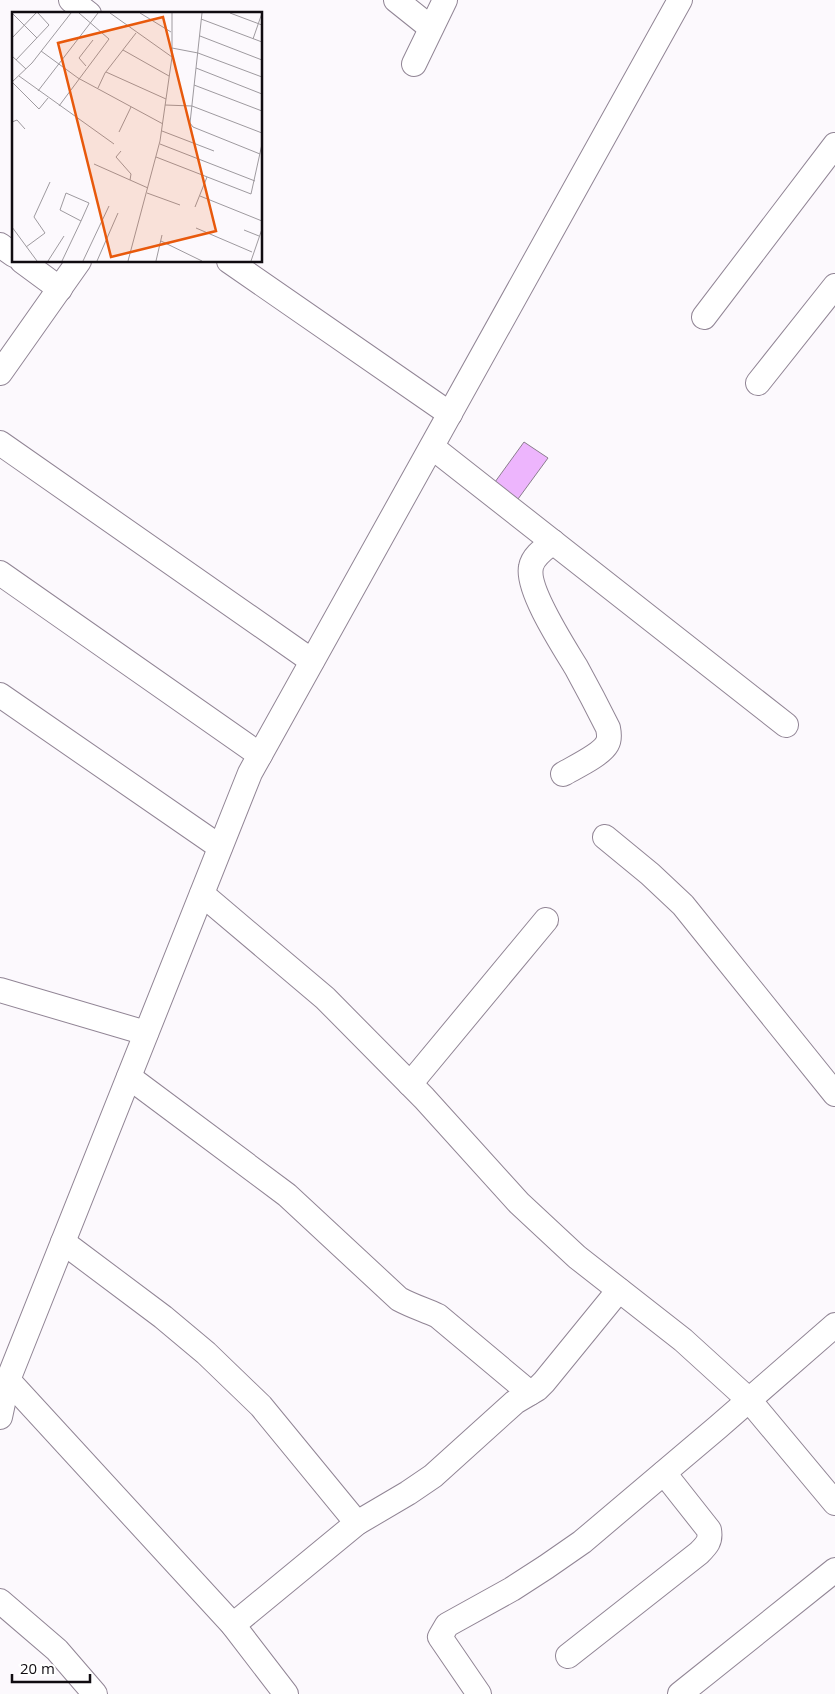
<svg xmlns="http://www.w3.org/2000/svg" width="835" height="1694" font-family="'Open Sans',sans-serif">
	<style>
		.building { fill: #edb5fd; stroke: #8a7e8d }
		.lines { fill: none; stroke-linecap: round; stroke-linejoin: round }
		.street-casing { stroke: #918595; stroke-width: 26 }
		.street { stroke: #fff; stroke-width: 24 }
		.inset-road { fill: none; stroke: #9e9a9f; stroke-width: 1 }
		.view { fill: #e8590c; fill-opacity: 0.15; stroke: #e8590c; stroke-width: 2.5 }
		.inset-edge { fill: none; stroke: #100c11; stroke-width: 2.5 }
	</style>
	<rect width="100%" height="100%" fill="#fcf9fd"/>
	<polygon class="building" points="524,442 548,458 518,499 495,482"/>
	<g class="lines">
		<g class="street-casing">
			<g id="street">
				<polyline points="71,0 89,14"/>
				<polyline points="396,0 431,28"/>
				<polyline points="414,64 445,0"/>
				<polyline points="0,245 14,255"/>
				<polyline points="22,261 60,289"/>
				<polyline points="229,261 450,414"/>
				<polyline points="704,317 835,145"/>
				<polyline points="0,373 79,261"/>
				<polyline points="758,383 835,286"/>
				<polyline points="0,443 312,661"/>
				<polyline points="432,447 786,725"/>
				<path d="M 553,542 C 544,549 533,556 531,567 C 526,589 564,647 576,667 C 587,687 598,708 608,728 C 609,733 610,739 607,744 C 601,755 575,767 563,774"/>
				<polyline points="0,573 260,755"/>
				<polyline points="0,695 220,847"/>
				<polyline points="605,837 650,874 683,905 835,1094"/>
				<polyline points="202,894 325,998 424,1098 519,1203 577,1257 683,1340 749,1400 835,1503"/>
				<polyline points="0,990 146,1033"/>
				<path d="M 129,1077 L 287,1195 L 399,1299 C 412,1306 425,1310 438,1316 L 530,1393"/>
				<polyline points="410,1084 546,920"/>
				<polyline points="63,1242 163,1317 206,1353 261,1406 357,1523"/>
				<polyline points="8,1380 233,1625 286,1694"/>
				<polyline points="0,1417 8,1380 250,773 680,0"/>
				<polyline points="0,1601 57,1650 95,1694"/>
				<polyline points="233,1625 357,1523 408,1493 433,1476 515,1402 537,1389 544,1382 619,1290"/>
				<path d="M 568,1656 L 699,1553 C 707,1545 711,1541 709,1530 L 664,1473"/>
				<polyline points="479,1694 440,1637 447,1625 512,1589 546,1567 582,1542 718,1427 835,1325"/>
				<polyline points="680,1694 835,1570"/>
			</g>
		</g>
		<use href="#street" class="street"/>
	</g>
	<g transform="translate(12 12)">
		<rect width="250" height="250" fill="#fcf9fd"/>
		<path class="inset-road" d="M 0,1 L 25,26M 98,1 L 160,45M 128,1 L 159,20M 190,1 L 178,111 L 181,115 L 248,142M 218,1 L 250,13M 189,7 L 250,30M 188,24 L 250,48M 0,26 L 24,1M 241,27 L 250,1M 160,36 L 186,41 L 250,65M 111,38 L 157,64M 29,39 L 66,66 L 151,112M 0,44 L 14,57M 4,48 L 37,13 L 26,1M 74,54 L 67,46 L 81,28M 184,56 L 250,82M 94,60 L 154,87M 7,64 L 102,132M 0,70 L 20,51 L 59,1M 0,70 L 27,97 L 36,86M 182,73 L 250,99M 86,76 L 93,61 L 124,21M 26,79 L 86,1M 153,93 L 180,94 L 250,121M 47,94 L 97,27 L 67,1M 0,110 L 5,108 L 13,117M 150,119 L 202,139M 107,120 L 119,95M 148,132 L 243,169M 109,139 L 104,145 L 119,162 L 118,168M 144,145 L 239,182 L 250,132M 82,152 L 136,176M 135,181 L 168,193M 188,184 L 250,209M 183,195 L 195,165M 0,215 L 25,249M 184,216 L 240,240M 232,218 L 247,224M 149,229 L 190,249M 14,235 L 33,221 L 22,205 L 38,170M 36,249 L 52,224M 50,249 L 69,209 L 77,191 L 54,181 L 48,198 L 69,209M 71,249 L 97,194M 85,249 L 106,201M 116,249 L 148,129 L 160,45 L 160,1M 144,249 L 150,223M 239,249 L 250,217"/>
		<path class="view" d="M 151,5 L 204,219 L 99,245 L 46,31 Z"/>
		<rect width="250" height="250" class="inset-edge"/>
	</g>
	<path d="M12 1674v8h78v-8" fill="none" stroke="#100c11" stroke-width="2.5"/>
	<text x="20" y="1674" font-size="15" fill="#100c11" stroke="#ffffff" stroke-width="4" paint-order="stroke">20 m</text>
</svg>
